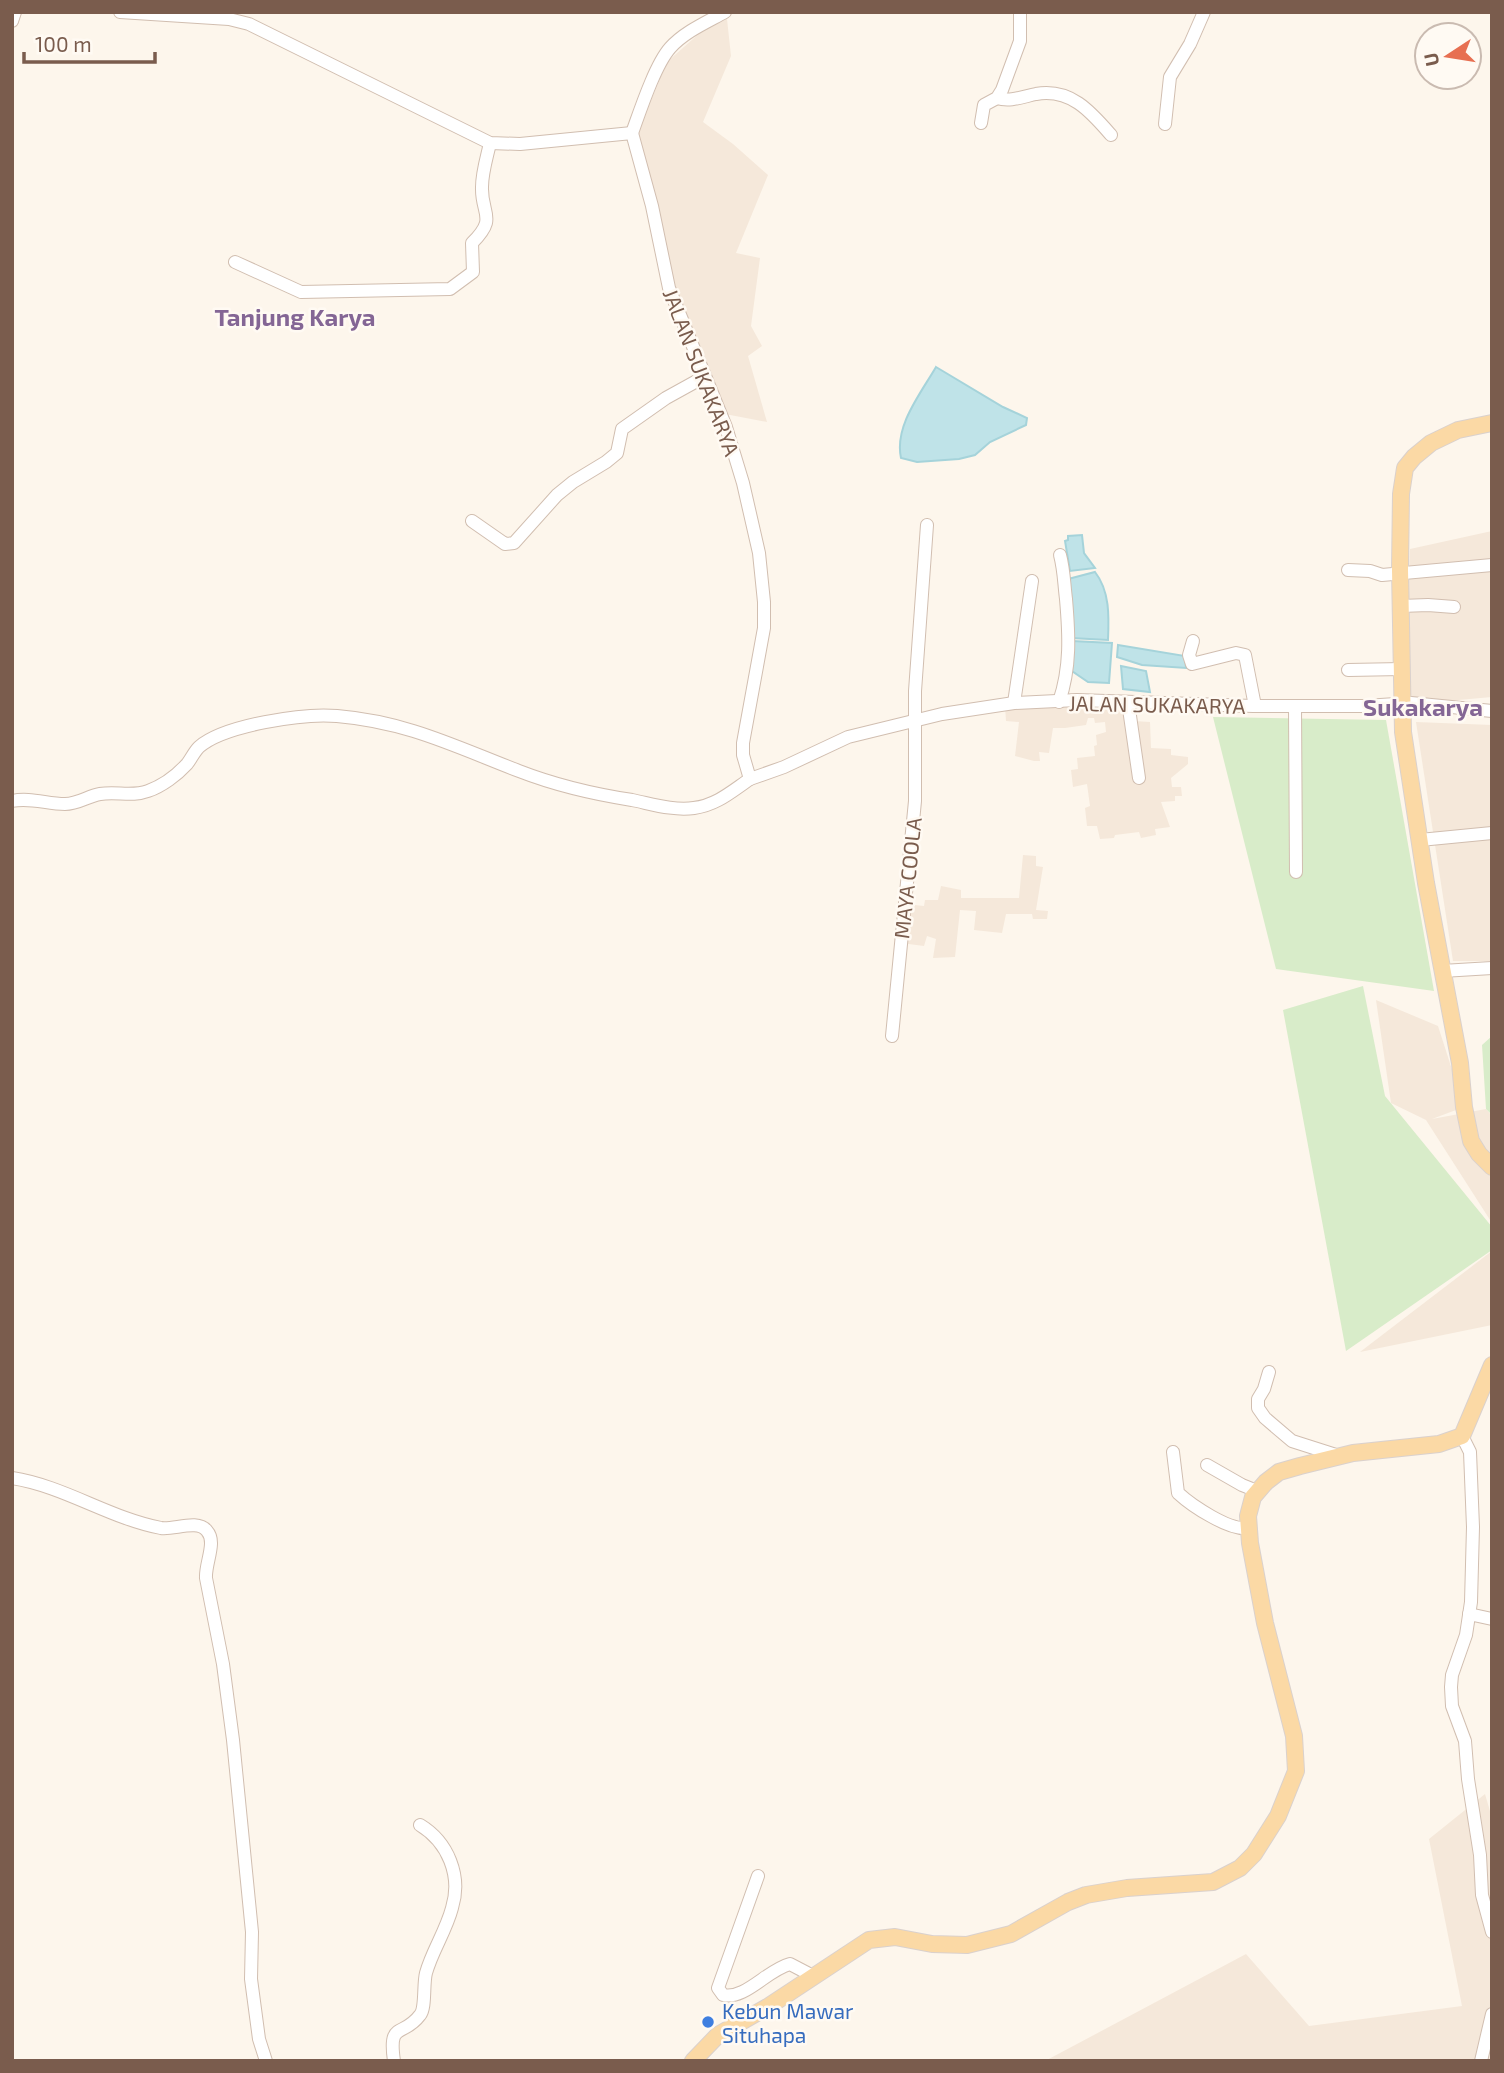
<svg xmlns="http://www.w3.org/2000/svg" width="1504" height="2073" font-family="'Exo 2',sans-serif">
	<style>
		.residential { fill: #f5e8da }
		.green { fill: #d8ecc9 }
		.water { fill: #bfe3e8; stroke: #a5d3da; stroke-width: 2 }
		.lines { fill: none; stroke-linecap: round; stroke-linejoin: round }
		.minor-casing { stroke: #d1beb0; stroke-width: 14 }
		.major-casing { stroke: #dad1cd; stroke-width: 18 }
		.minor { stroke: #fff; stroke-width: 12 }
		.major { stroke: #fbd9a5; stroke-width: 16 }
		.shop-dot { fill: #3f7fe0; stroke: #fffaf3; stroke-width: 2.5 }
		.labels { text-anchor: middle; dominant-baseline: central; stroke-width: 5; stroke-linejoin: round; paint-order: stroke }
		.street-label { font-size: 21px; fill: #7a5c4d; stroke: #fffaf3 }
		.shop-label { font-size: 21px; fill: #366cbe; stroke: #fffaf3; text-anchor: start }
		.quarter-label { font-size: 24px; font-weight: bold; fill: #846695; stroke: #fffaf3 }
	</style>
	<rect width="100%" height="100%" fill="#fdf6ec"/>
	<g class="residential">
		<polygon points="727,19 731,56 703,122 733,144 768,175 736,253 760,258 751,326 762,346 748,356 767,422 725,414 672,292 636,136 667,62 702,31"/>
		<polygon points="1492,531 1492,697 1403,705 1410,549"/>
		<polygon points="1130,703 1134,721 1150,722 1151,748 1171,749 1171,755 1188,757 1188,764 1171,778 1172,787 1181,787 1182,796 1175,796 1175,801 1161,802 1170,827 1155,829 1156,835 1141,838 1139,832 1115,835 1114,838 1100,839 1097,826 1087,826 1085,808 1090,806 1087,784 1073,787 1071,770 1078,769 1077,758 1095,756 1094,746 1097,745 1096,735 1106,732 1105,722 1095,723 1094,718 1088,718 1086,725 1065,728 1053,728 1049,753 1039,752 1040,761 1034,761 1015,756 1019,722 1006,721 1005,706"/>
		<polygon points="1416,722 1492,725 1492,961 1453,961"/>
		<polygon points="1023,855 1036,856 1036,866 1043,867 1036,910 1048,911 1047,919 1033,919 1032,914 1006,914 1002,933 974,930 976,911 960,910 955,957 933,958 936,939 927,936 924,946 901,943 905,904 924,906 925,900 938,900 941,886 961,890 961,898 1019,898"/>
		<polygon points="1376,1000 1438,1026 1464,1107 1432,1119 1486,1109 1492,1116 1492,1223 1426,1120 1391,1103"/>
		<polygon points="1492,1251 1492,1325 1360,1352"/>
		<polygon points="1485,1794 1492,1818 1492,2061 1045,2061 1246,1954 1309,2026 1462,2006 1429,1839"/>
	</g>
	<g class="green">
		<polygon points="1213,717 1386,720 1434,991 1276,969"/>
		<polygon points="1363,986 1385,1096 1492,1227 1492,1250 1346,1351 1283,1010"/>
		<polygon points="1492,1036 1492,1115 1486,1109 1482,1045"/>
	</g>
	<g class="water">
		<path d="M 936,367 L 1003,407 L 1027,418 L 1026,425 L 990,442 L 975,455 L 959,459 L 917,462 L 901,458 C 894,426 921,393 936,367 Z"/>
		<polygon points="1082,535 1084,553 1095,568 1070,571 1065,541 1068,540 1068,536"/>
		<path d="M 1095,572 C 1110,591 1109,617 1108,640 L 1071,638 L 1068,579 Z"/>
		<polygon points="1072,641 1112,643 1109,683 1088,682 1069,669"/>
		<polygon points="1118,645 1185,656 1186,668 1142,665 1117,657"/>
		<polygon points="1121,666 1146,671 1150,692 1123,689"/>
	</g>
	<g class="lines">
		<g class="minor-casing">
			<g id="minor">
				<polyline points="120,12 229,19 249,24 490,143 520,144 632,133 652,206 669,288 726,427 743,483 759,553 764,602 764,628 743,743 743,755 750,779 784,767 848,737 942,714 1014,703 1077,700 1253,706 1365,706 1411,703 1492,711"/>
				<polyline points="12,21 15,12"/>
				<path d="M 997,98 C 1010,102 1022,97 1036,94 C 1071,88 1091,112 1111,135"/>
				<polyline points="981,123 984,105 997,98 1002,90 1020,41 1020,12"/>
				<polyline points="1165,124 1170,77 1190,44 1204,12"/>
				<path d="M 632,133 C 640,111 655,65 670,48 C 684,32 707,22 725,12"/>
				<path d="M 235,262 L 301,292 L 450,289 L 473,272 L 472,243 C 498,217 481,215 482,187 C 482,172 487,157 490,143"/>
				<polyline points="472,521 505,544 514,543 557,495 573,482 606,462 617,453 622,429 666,398 704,377"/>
				<polyline points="1348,570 1370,571 1382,575 1492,565"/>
				<polyline points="1401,606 1428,605 1454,607"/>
				<polyline points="1193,641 1189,655 1192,664 1236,653 1245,655 1255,706"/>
				<polyline points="1348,670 1402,669"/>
				<path d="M 1059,702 C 1071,667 1069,634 1066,599 C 1064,583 1064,570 1060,555"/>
				<polyline points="1128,702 1139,778"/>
				<polyline points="1014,703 1032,581"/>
				<polyline points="1295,706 1296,872"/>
				<path d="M 12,801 C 30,797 47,804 65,804 C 78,804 88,796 100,794 C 116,791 132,797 148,791 C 162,786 177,775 187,764 C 191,759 194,752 199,747 C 224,725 304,713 337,716 C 407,722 454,746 519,771 C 555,785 593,794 632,800 C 652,804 674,811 694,808 C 717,805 732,791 750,779"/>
				<polyline points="1420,840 1492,833"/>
				<polyline points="1442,971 1492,968"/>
				<polyline points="892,1036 915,801 915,691 927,525"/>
				<polyline points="1269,1372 1264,1389 1258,1399 1258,1408 1265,1418 1292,1441 1339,1456"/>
				<polyline points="1462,1436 1470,1452 1473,1527 1471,1602 1466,1635 1452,1675 1451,1687 1452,1706 1465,1741 1468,1779 1480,1855 1482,1895 1492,1932"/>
				<path d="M 1173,1452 L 1178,1493 C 1192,1506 1230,1531 1248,1528"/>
				<polyline points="1207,1465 1242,1485 1257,1491"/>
				<path d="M 12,1478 C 64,1486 109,1518 161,1528 C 174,1530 198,1519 207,1531 C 217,1542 205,1563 206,1578 L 223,1664 L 233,1740 L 252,1932 L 251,1979 L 259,2039 L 266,2061"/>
				<polyline points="1469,1614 1492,1619"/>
				<path d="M 758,1876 L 718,1988 L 723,1995 C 745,2000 767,1970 790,1964 L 813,1976"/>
				<path d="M 394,2061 C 388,2020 403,2038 420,2015 C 426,2008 423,1984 426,1973 C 432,1951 446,1931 452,1908 C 462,1876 448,1842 420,1825"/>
				<polyline points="1481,2061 1492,2014"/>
			</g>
		</g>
		<g class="major-casing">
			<g id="major">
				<polyline points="1492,423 1458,430 1431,443 1414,457 1405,468 1401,494 1400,570 1403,732 1426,883 1460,1063 1464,1107 1471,1141 1479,1154 1492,1167"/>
				<polyline points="693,2061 718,2035 769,2006 869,1940 895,1937 932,1944 967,1945 1011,1934 1068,1902 1086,1895 1127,1888 1213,1882 1240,1868 1254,1854 1278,1816 1296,1771 1294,1736 1265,1623 1250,1543 1248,1516 1253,1497 1266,1482 1279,1472 1300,1466 1353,1453 1439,1444 1462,1436 1492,1365"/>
			</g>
		</g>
		<use href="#minor" class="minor"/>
		<use href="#major" class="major"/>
	</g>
	<circle class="shop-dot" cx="708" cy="2022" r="7"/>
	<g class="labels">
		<g class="street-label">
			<text transform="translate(702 372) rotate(69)">JALAN SUKAKARYA</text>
			<text transform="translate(1157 704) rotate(1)">JALAN SUKAKARYA</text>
			<text transform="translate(907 878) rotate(-84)">MAYA COOLA</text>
		</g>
		<g class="shop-label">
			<text x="722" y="2010">Kebun Mawar<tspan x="722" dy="24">Situhapa</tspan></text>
		</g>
		<g class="quarter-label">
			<text x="295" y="316">Tanjung Karya</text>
			<text x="1423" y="706">Sukakarya</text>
		</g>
	</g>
	<rect width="1504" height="2073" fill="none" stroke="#7a5c4d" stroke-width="28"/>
	<g transform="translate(1448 56) rotate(258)"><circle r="33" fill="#fffaf3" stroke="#cabbb1" stroke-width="2"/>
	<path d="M0-5L12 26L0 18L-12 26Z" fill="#e76f51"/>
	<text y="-10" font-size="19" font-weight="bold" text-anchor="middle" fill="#7a5c4d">U</text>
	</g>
	<path d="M24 52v10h131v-10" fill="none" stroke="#7a5c4d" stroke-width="3.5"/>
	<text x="35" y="52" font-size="21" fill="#7a5c4d" stroke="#fffaf3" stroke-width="5" paint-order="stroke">100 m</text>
</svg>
